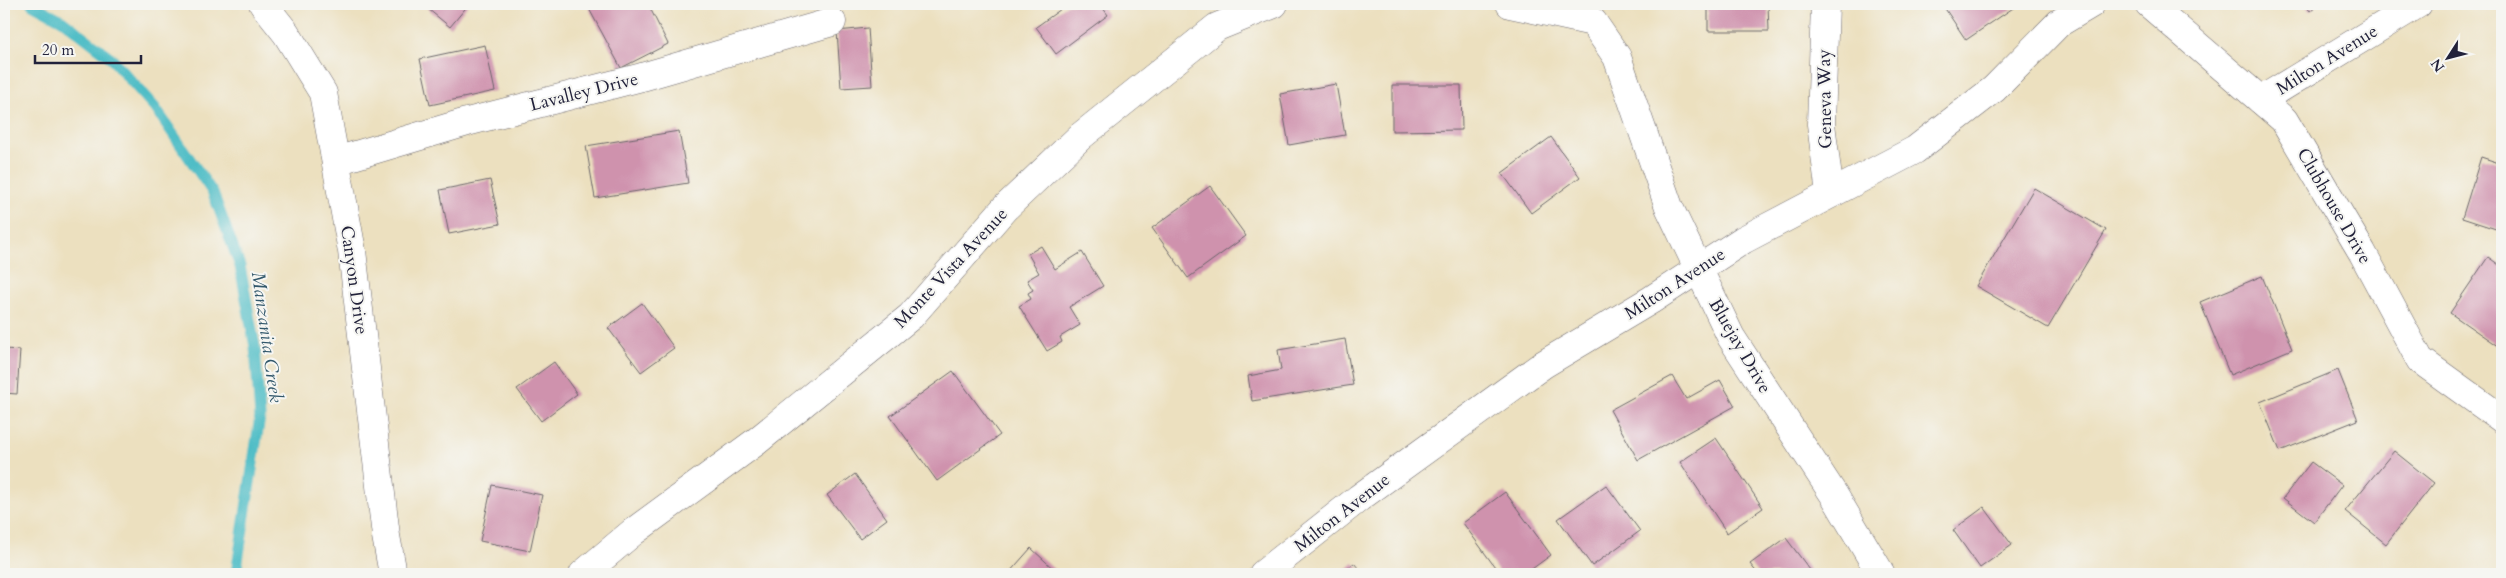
<svg xmlns="http://www.w3.org/2000/svg" width="2506" height="578" font-family="Cardo,serif">
	<style>
		.lines { fill: none; stroke-linecap: round; stroke-linejoin: round }
		.stream { stroke: #4fbdc6; stroke-width: 11 }
		.building { fill: #cf92ad }
		.minor-casing { stroke: #696469; stroke-width: 29 }
		.minor { stroke: #fff; stroke-width: 28 }
		.labels { text-anchor: middle; dominant-baseline: central; stroke-width: 4; stroke-linejoin: round; paint-order: stroke }
		.street-label { font-size: 18px; fill: #22223b; stroke: #f6f6f2 }
		.water-label { font-size: 19px; font-style: italic; fill: #32586c; stroke: #f6f6f2 }
	</style>
	<rect width="100%" height="100%" fill="#f6f6f2"/>
	<filter id="ink" filterUnits="userSpaceOnUse"><feTurbulence type="fractalNoise" baseFrequency=".02" numOctaves="2"/><feDisplacementMap in="SourceGraphic" scale="10" xChannelSelector="R" yChannelSelector="G"/><feConvolveMatrix kernelMatrix="1 2 1 2 8 2 1 2 1" color-interpolation-filters="sRGB"/></filter>
	<filter id="wash" filterUnits="userSpaceOnUse"><feTurbulence type="fractalNoise" baseFrequency=".0096" numOctaves="4" result="noise"/><feDisplacementMap in="SourceGraphic" scale="20" xChannelSelector="R" yChannelSelector="G"/><feGaussianBlur stdDeviation="1.12" result="paint"/><feColorMatrix in="noise" values="0 0 0 0 0 0 0 0 0 0 0 0 0 0 0 0 0 1.4 0 .05"/><feComposite in="paint" operator="in"/></filter>
	<g filter="url(#wash)">
		<rect width="100%" height="100%" fill="#ece0bf"/>
		<g class="lines">
			<polyline class="stream" points="32,4 62,20 110,57 156,109 213,193 240,266 255,347 260,417 236,574"/>
		</g>
		<g id="blocks">
			<g class="building">
				<polygon points="422,4 469,4 450,27"/>
				<polygon points="594,4 648,4 668,44 621,68 588,7"/>
				<polygon points="1068,4 1100,4 1108,15 1056,54 1036,27"/>
				<polygon points="1708,4 1768,4 1769,31 1708,31"/>
				<polygon points="1949,4 2019,4 1966,40 1944,7"/>
				<polygon points="2304,4 2318,4 2310,11"/>
				<polygon points="868,28 872,86 841,88 837,31"/>
				<polygon points="485,45 495,91 430,105 420,59"/>
				<polygon points="1336,84 1345,135 1289,145 1280,94"/>
				<polygon points="1392,85 1461,85 1462,130 1392,131"/>
				<polygon points="679,131 688,183 595,198 586,146"/>
				<polygon points="1551,137 1580,177 1531,213 1502,173"/>
				<polygon points="2481,157 2502,164 2502,231 2462,218"/>
				<polygon points="490,180 500,224 449,234 440,190"/>
				<polygon points="1210,186 1246,236 1188,278 1152,228"/>
				<polygon points="2034,188 2106,230 2048,328 1976,286"/>
				<polygon points="1041,246 1055,269 1082,252 1103,286 1069,307 1080,325 1060,337 1062,342 1047,351 1019,306 1031,299 1028,293 1033,290 1027,280 1039,273 1028,254"/>
				<polygon points="2488,257 2502,267 2502,349 2450,313"/>
				<polygon points="2262,276 2292,349 2230,375 2200,302"/>
				<polygon points="642,303 674,348 641,372 608,328"/>
				<polygon points="1345,339 1353,385 1252,401 1248,376 1281,370 1278,350"/>
				<polygon points="4,349 20,350 17,394 4,393"/>
				<polygon points="554,362 577,394 541,421 517,389"/>
				<polygon points="2338,370 2358,420 2280,451 2260,402"/>
				<polygon points="953,371 1000,435 937,481 890,416"/>
				<polygon points="1672,376 1686,399 1720,380 1735,406 1638,460 1610,410"/>
				<polygon points="1716,438 1763,508 1727,533 1680,462"/>
				<polygon points="2394,451 2434,483 2386,544 2345,511"/>
				<polygon points="2311,462 2342,485 2314,522 2283,498"/>
				<polygon points="855,474 887,519 860,539 827,495"/>
				<polygon points="492,485 542,495 530,551 480,541"/>
				<polygon points="1606,485 1640,531 1592,566 1558,519"/>
				<polygon points="1505,492 1551,555 1525,574 1500,574 1463,523"/>
				<polygon points="1984,507 2012,545 1980,568 1953,530"/>
				<polygon points="1786,538 1813,574 1758,574 1750,564"/>
				<polygon points="1031,548 1059,574 1008,574"/>
				<polygon points="1354,563 1363,574 1340,574"/>
			</g>
		</g>
	</g>
	<g filter="url(#ink)">
		<use href="#blocks" fill-opacity="0" stroke="#696469" stroke-width="1"/>
		<g class="lines">
			<g class="minor-casing">
				<g id="minor">
					<polyline points="263,4 286,33 323,93 352,251 386,536 393,574"/>
					<polyline points="1510,4 1593,22 1617,57 1669,207 1731,337 1834,495 1881,574"/>
					<polyline points="1825,4 1821,124 1830,194"/>
					<polyline points="2149,4 2284,120 2362,252 2420,360 2502,419"/>
					<polyline points="2261,100 2418,4"/>
					<polyline points="336,161 467,122 642,77 832,22"/>
					<polyline points="583,574 633,532 757,441 911,316 1004,209 1081,136 1217,27 1274,4"/>
					<polyline points="1263,574 1359,498 1544,364 1651,300 1743,240 1915,150 1994,89 2059,23 2091,4"/>
				</g>
			</g>
			<use href="#minor" class="minor"/>
		</g>
	</g>
	<g class="labels">
		<g class="street-label">
			<text transform="translate(2327 60) rotate(-32)">Milton Avenue</text>
			<text transform="translate(584 92) rotate(-14)">Lavalley Drive</text>
			<text transform="translate(1825 99) rotate(-91)">Geneva Way</text>
			<text transform="translate(2334 206) rotate(60)">Clubhouse Drive</text>
			<text transform="translate(951 268) rotate(-47)">Monte Vista Avenue</text>
			<text transform="translate(354 280) rotate(82)">Canyon Drive</text>
			<text transform="translate(1675 284) rotate(-33)">Milton Avenue</text>
			<text transform="translate(1740 346) rotate(60)">Bluejay Drive</text>
			<text transform="translate(1342 513) rotate(-38)">Milton Avenue</text>
		</g>
		<g class="water-label">
			<text transform="translate(267 337) rotate(82)">Manzanita Creek</text>
		</g>
	</g>
	<rect width="2506" height="578" fill="none" stroke="#f6f6f2" stroke-width="20"/>
	<g transform="translate(2448 58) rotate(234)" stroke="#f6f6f2" stroke-width="4" paint-order="stroke">
	<path d="M0-4L9 19L0 12L-9 19Z" fill="#22223b"/>
	<text y="-8" font-size="14" font-weight="bold" text-anchor="middle" fill="#22223b">N</text>
	</g>
	<path d="M35 55v8h106v-8" fill="none" stroke="#22223b" stroke-width="2.5"/>
	<text x="42" y="55" font-size="15" fill="#22223b" stroke="#f6f6f2" stroke-width="4" paint-order="stroke">20 m</text>
</svg>
